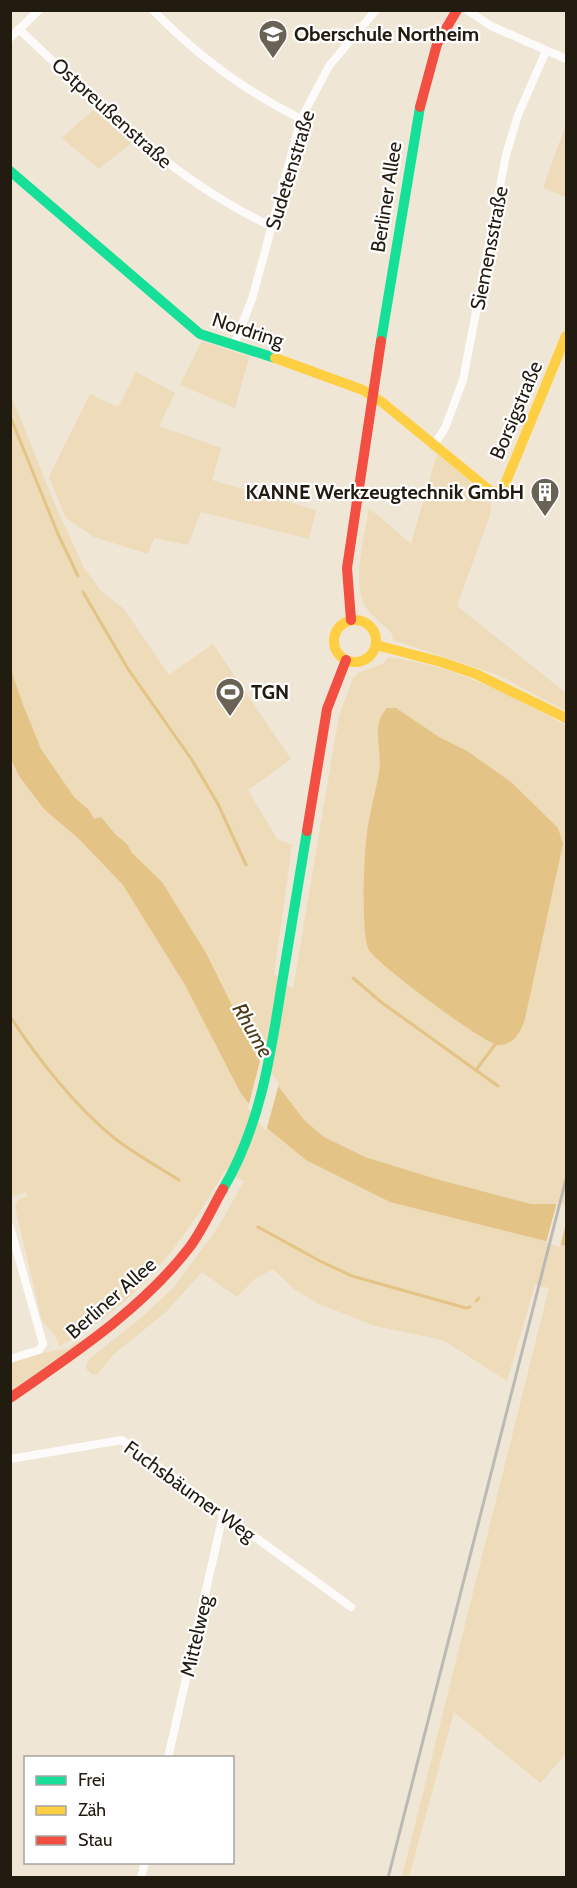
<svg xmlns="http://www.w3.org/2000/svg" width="577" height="1888" font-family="Cabin,sans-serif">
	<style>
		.green { fill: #eddbb9 }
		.water { fill: #e4c486 }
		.pier { fill: #f0e6d6 }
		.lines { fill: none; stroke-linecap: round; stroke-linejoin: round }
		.stream { stroke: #e4c486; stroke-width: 3 }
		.street { stroke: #fdfbf9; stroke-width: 8 }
		.fast { stroke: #16e098; stroke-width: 10 }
		.slow { stroke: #ffcf43; stroke-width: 10 }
		.jam { stroke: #f24e42; stroke-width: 10 }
		.rail { stroke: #bbb9b5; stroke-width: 3 }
		.labels { text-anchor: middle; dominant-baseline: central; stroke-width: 4.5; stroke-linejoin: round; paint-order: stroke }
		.poi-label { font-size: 20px; font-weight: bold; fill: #211b10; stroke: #fff; text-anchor: start }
		.street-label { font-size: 20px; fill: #211b10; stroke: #fff }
		.water-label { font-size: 21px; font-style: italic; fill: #4c3b17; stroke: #fff }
	</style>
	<rect width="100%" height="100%" fill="#f0e6d6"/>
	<g class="green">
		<polygon points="93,110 131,143 99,169 62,138"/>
		<polygon points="566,124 566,194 565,197 543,188"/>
		<polygon points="202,341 249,357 235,408 180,385"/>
		<polygon points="136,372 175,393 159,426 221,448 212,480 316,510 309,539 201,512 188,545 154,538 148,554 94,537 66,518 49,477 90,394 118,407"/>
		<path d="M 10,393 L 54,502 L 84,568 L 101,591 L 124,609 L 169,675 L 213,644 L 291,759 L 248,790 L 277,839 L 292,845 L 274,974 L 293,989 L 339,716 L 353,678 L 358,673 L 384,663 L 389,657 C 453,666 511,694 566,726 L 566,1754 L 540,1783 L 454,1712 L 409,1877 L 402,1877 L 549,1288 L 535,1285 L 507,1381 L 443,1340 L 375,1326 L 317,1303 L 294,1289 L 273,1269 L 256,1278 L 237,1297 L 202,1272 L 167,1311 L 113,1355 L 97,1375 L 91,1374 L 86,1368 L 88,1360 L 142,1317 L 174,1287 L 219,1226 L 244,1181 L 225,1170 C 185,1241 134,1308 60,1346 L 54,1334 L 42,1321 L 15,1207 L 18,1200 L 27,1196 L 25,1192 L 11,1197 L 10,1194 Z"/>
		<path d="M 437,454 L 490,497 L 491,512 L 457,606 L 566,693 L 566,711 L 498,675 L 393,640 L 392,634 C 384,624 368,614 363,602 C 353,576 365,535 369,508 L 411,544 Z"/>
		<polygon points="80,1341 81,1343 11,1391 11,1363 42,1353 66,1349"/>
	</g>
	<g class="water">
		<polygon points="10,667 22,702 41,749 74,797 89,810 94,819 101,817 115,834 127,844 132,853 162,882 206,953 260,1062 304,1120 324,1137 365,1157 436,1179 531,1204 556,1204 566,1208 566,1246 390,1202 306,1160 267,1128 240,1092 185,985 123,885 79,839 44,809 19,776 11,759"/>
		<path d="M 387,708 L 396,708 L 439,737 L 467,751 L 511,782 L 558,828 L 563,844 L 526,1014 C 523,1028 515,1046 498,1045 C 483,1043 378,965 369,950 C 361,937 364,860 366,841 C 368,818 375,795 379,773 C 383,751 370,726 387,708 Z"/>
	</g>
	<g class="pier">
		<polygon points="261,1057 279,1084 266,1131 248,1108"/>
		<polygon points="557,1202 566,1205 566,1223 560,1247 546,1243"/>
	</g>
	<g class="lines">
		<g class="stream">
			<polyline points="10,416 58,534 78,576"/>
			<polyline points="83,592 128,669 192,760 218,804 246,865"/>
			<polyline points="353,978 381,1002 498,1086"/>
			<path d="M 10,1016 C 36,1057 76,1107 113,1137 C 133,1153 157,1166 179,1180"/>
			<polyline points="476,1070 497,1042"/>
			<polyline points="258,1227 320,1261 352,1276 466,1308 470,1307"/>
			<polyline points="476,1301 479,1298"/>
		</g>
		<g class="street">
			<path d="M 153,10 C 197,56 245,91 301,119"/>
			<polyline points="467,10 491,26 566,59"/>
			<path d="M 19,29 C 98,104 173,181 273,227"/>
			<polyline points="10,38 39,10"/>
			<polyline points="234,345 252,299 301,119 329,66 376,10"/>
			<polyline points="434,445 445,428 463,380 506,155 518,115 546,51"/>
			<polyline points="10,1227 43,1344 39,1350 10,1359"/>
			<polyline points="10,1459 122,1440 351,1607"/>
			<polyline points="168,1758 223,1515"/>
			<polyline points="141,1878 145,1862"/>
		</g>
		<g class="fast">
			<polyline points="10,171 200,334 275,358"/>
			<polyline points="381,341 420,107"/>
			<path d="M 223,1189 C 260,1126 270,1059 281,989 C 290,936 298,884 307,831"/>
		</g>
		<g class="slow">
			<polyline points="275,358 363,390 383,403 493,493 503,489 566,336"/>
			<circle cx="355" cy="641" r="21"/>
			<polyline points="376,645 441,662 476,674 566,718"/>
		</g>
		<g class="jam">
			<polyline points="420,107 437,44 457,10"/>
			<polyline points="351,620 347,568 381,341"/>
			<polyline points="307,831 327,709 346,660"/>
			<path d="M 10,1398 C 73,1354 141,1310 189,1248 C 202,1231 212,1208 223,1189"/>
		</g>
		<polyline class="rail" points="388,1878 566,1179"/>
	</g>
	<defs>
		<g id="school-pin" transform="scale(1.5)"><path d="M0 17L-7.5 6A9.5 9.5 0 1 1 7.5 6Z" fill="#696255" stroke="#fff"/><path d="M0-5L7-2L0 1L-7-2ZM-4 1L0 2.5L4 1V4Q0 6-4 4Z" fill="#fff"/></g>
		<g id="building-pin" transform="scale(1.5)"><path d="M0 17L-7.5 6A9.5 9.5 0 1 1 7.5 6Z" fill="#696255" stroke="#fff"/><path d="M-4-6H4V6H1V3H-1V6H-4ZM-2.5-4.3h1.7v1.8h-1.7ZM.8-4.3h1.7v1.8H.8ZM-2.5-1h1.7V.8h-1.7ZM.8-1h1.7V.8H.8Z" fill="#fff"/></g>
		<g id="stadium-pin" transform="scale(1.5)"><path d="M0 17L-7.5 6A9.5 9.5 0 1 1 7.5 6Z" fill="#696255" stroke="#fff"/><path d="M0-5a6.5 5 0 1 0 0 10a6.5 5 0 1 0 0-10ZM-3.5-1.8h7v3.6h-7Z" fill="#fff"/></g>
	</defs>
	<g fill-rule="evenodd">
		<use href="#school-pin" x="273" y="34"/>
		<use href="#building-pin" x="545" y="492"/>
		<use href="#stadium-pin" x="230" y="692"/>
	</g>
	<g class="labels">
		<g class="poi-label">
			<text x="294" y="34">Oberschule Northeim</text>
			<text x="524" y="492" text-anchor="end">KANNE Werkzeugtechnik GmbH</text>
			<text x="251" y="692">TGN</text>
		</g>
		<g class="street-label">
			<text transform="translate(112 113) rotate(42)">Ostpreußenstraße</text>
			<text transform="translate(290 170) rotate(-73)">Sudetenstraße</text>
			<text transform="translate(386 197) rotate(-81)">Berliner Allee</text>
			<text transform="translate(489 248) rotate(-79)">Siemensstraße</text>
			<text transform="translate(248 330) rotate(18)">Nordring</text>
			<text transform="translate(516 410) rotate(-67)">Borsigstraße</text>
			<text transform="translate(111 1298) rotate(-41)">Berliner Allee</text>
			<text transform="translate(190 1491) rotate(36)">Fuchsbäumer Weg</text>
			<text transform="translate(196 1636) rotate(-77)">Mittelweg</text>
		</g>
		<g class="water-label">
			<text transform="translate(253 1030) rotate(60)">Rhume</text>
		</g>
	</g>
	<rect width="577" height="1888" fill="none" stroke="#211b10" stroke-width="24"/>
	<rect x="24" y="1756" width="210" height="108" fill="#ffffff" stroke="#a6a49f" stroke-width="1.5"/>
	<rect x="36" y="1776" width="30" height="9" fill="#16e098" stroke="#a6a49f" stroke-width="1.5"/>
	<text x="78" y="1786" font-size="18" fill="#211b10">Frei</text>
	<rect x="36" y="1806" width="30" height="9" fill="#ffcf43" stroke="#a6a49f" stroke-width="1.5"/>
	<text x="78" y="1816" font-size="18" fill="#211b10">Zäh</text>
	<rect x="36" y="1836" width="30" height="9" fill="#f24e42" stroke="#a6a49f" stroke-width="1.5"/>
	<text x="78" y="1846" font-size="18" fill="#211b10">Stau</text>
</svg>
